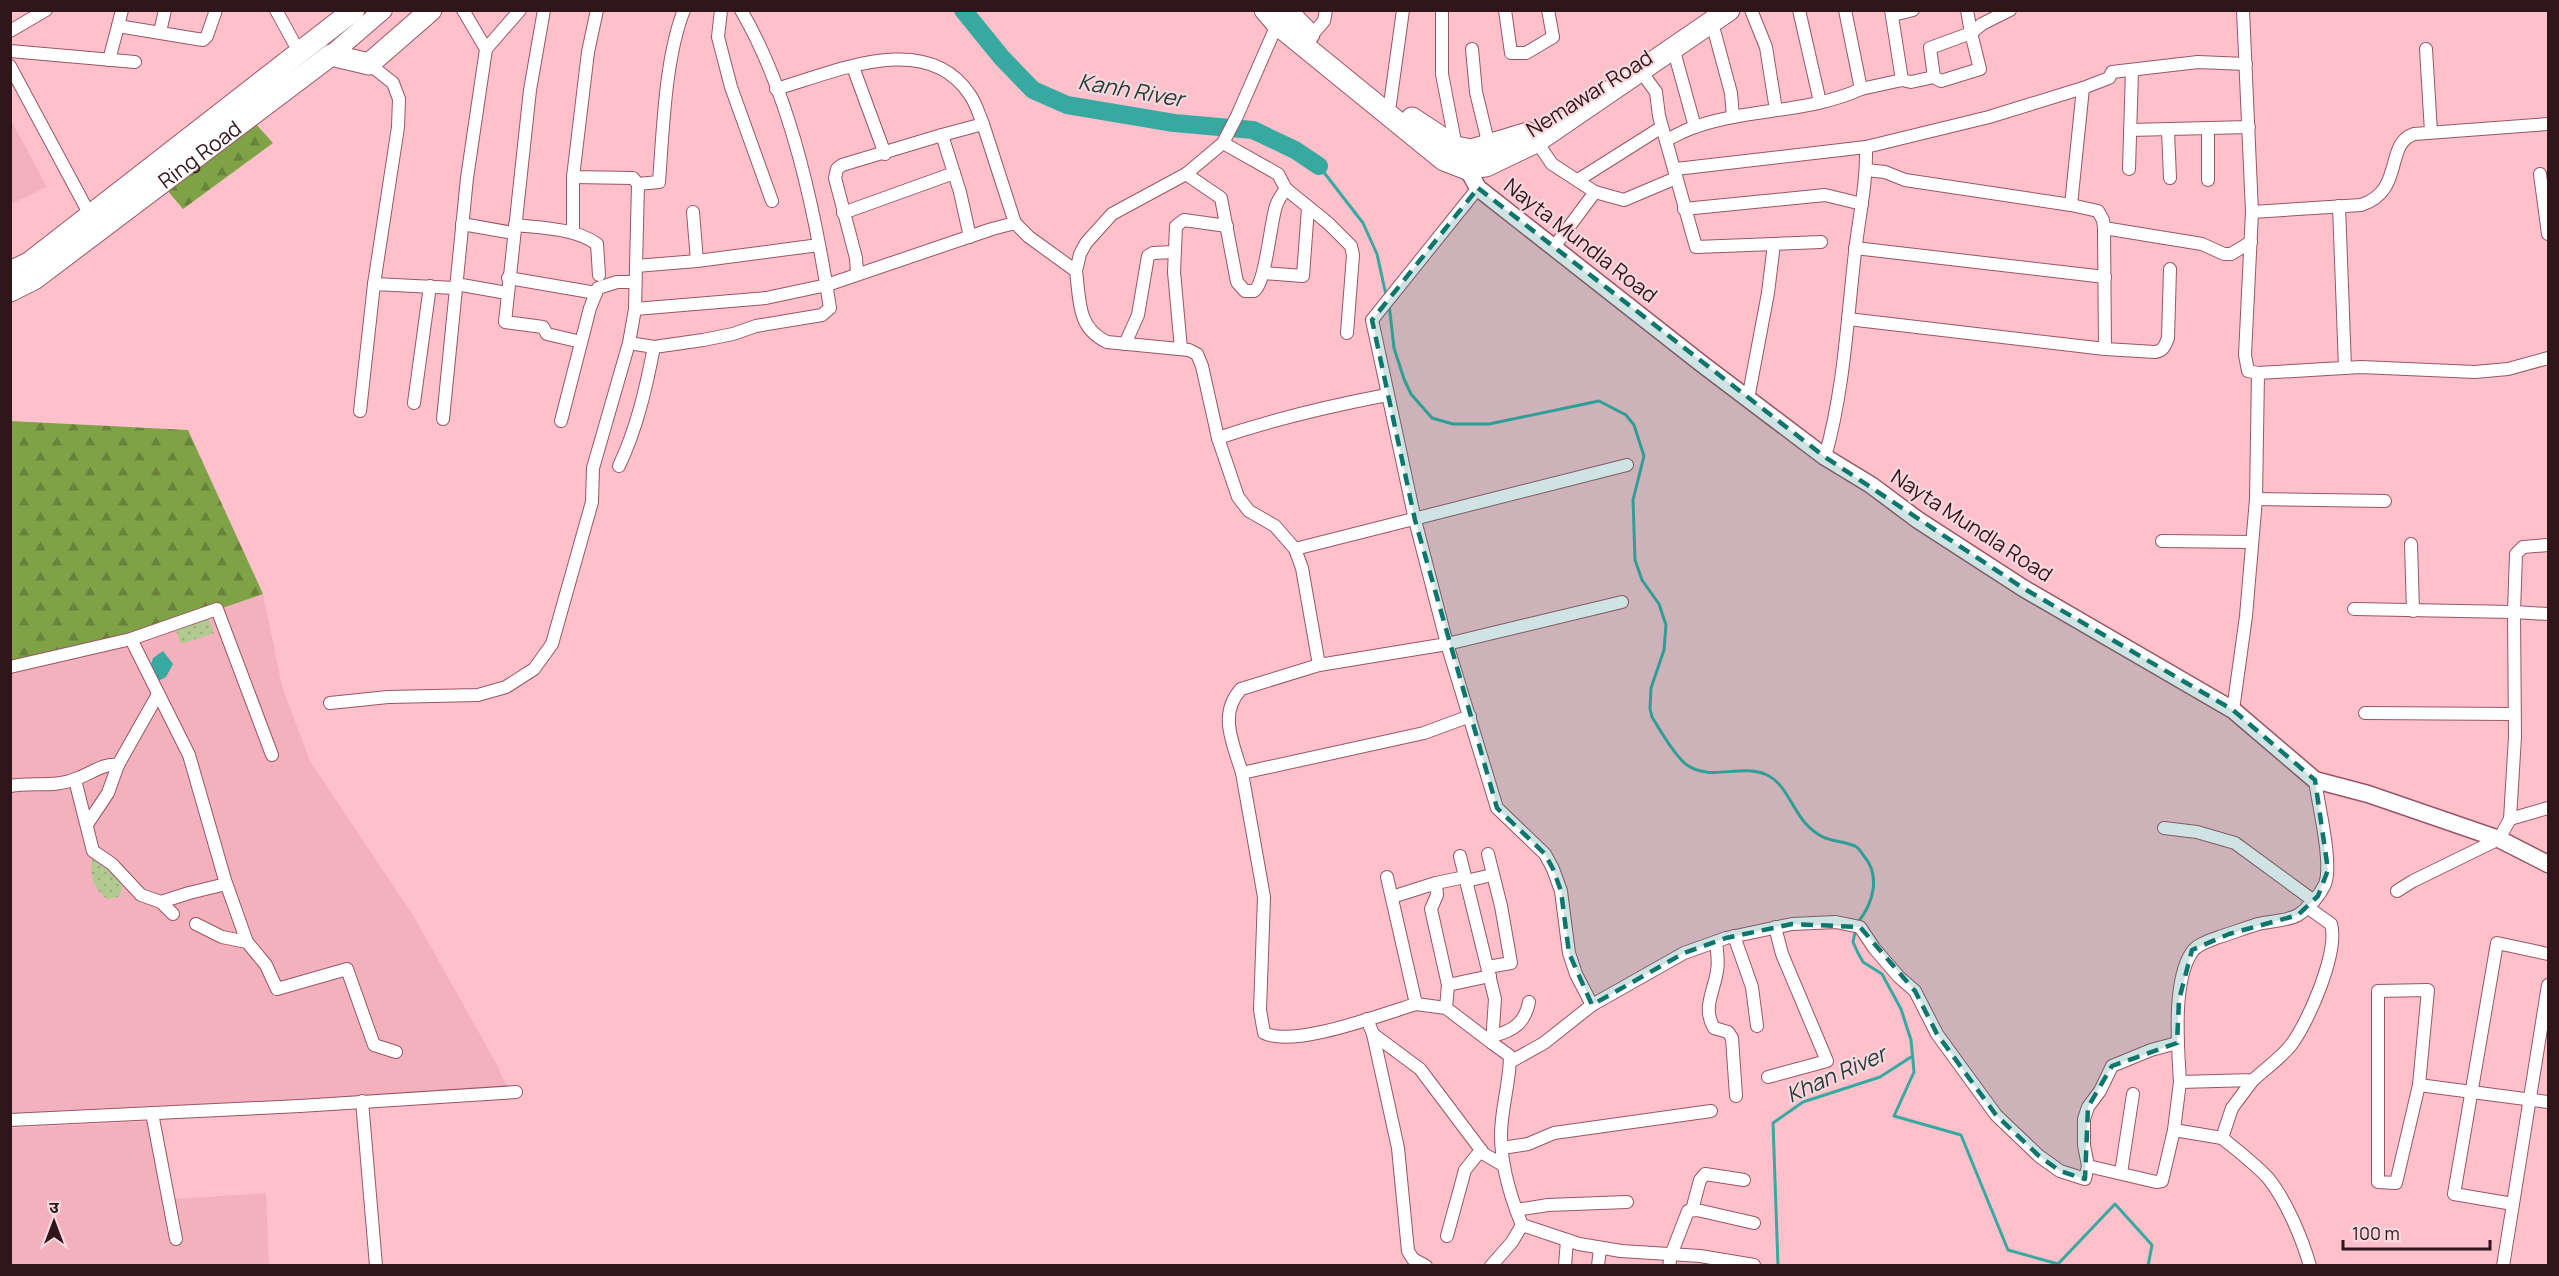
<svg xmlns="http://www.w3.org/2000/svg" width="2559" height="1276" font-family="Manrope,'Noto Sans Devanagari',sans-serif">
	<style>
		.built { fill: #f3b1bd }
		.green { fill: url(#green-dots) }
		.forest { fill: url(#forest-firs) }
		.water { fill: #37a9a0 }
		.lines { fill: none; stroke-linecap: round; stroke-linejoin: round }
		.stream { stroke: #37a9a0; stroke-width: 3 }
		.river { stroke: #37a9a0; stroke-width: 18 }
		.street-casing { stroke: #985664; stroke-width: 14 }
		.secondary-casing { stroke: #985664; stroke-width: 19 }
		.primary-casing { stroke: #985664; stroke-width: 20 }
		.highway-casing { stroke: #985664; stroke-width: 23 }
		.street { stroke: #fff; stroke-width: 12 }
		.secondary { stroke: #fff; stroke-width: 16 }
		.primary { stroke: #fff; stroke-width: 18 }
		.highway { stroke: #fff; stroke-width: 21 }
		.marked { fill: #0f766e; fill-opacity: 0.2; stroke: #0f766e; stroke-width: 4.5; stroke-dasharray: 12 8; stroke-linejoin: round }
		.labels { text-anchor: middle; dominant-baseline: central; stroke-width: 4.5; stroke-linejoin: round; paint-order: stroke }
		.street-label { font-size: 21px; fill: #30151b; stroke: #f7d8dd }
		.water-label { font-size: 22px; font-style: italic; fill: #243d3a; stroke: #f7d8dd }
	</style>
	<defs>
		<pattern id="green-dots" width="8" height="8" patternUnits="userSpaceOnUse" patternTransform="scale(1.5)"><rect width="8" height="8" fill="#b2ca92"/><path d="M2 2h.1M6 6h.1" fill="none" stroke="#99ad7d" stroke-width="1.8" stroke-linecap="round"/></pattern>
		<pattern id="forest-firs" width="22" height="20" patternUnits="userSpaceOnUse" patternTransform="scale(1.5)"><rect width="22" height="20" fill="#7fa246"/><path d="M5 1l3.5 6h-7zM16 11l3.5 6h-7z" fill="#68833a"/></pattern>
	</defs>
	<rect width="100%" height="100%" fill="#fec1cc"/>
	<g class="built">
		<polygon points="11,120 47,187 11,204 10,204"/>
		<polygon points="263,594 282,686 310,761 413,915 495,1061 509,1091 11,1121 11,667 131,639"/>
		<polygon points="153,1121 173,1199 266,1193 269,1265 11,1265 10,1128"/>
	</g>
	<g class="green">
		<polygon points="208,617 214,633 181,644 175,628"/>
		<path d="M 93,856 C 107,864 129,879 119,897 L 107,899 C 92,887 89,874 93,856 Z"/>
	</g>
	<g class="forest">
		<polygon points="254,122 273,143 183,209 167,190"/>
		<polygon points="10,421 188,430 263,594 131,639 11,667"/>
	</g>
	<polygon class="water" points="163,651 173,664 166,677 158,681 150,668 153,658"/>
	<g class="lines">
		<g class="stream">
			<polyline points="1319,166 1363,223 1377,254 1386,295"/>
			<path d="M 1389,304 L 1394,348 L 1404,379 L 1411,394 L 1432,418 L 1453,424 L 1489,424 L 1599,401 L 1626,415 L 1634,425 L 1644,456 L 1633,500 L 1635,560 L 1642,580 L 1659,604 L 1666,625 L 1664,650 L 1651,688 L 1650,709 L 1652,717 C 1660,730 1675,757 1687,765 C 1711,782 1741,763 1767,775 C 1786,784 1792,809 1806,824 C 1825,844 1834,838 1855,846 C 1859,848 1861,852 1864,856 C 1881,876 1873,904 1858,922"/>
			<polyline points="1856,928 1853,942 1858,953 1863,962 1882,974 1901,1009 1911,1040 1914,1072 1894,1116 1961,1135 2008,1250 2058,1264 2115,1204 2152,1245 2148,1266"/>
			<polyline points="1778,1266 1773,1123 1803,1102 1880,1077 1911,1057"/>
		</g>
		<polyline class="river" points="963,10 1002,58 1033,90 1067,105 1174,123 1253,130 1295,150 1319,166"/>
		<g class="street-casing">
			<g id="street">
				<polyline points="276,10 299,52"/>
				<polyline points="544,10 530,90 505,322 543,327 547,334 581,342"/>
				<polyline points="721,10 718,37 731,87 772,201"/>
				<polyline points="1442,10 1442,74 1456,147"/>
				<polyline points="1505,10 1511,53 1526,53 1553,37 1548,10"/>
				<polyline points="1751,10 1766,47 1776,110"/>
				<polyline points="1799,10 1820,102"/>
				<polyline points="1891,10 1902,80"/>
				<polyline points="1967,10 1971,33 1982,24 2010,10"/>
				<polyline points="2243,10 2252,212 2245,355 2248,371 2258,373"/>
				<polyline points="1893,15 1913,10"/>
				<polyline points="1711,19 1731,93 1733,117"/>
				<polyline points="118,26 122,10"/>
				<polyline points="10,31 46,10"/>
				<polyline points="160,32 165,10"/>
				<polyline points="1311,36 1324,21 1326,10"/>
				<polyline points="1672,44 1695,127"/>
				<polyline points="486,49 520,10"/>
				<polyline points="1472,49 1476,92 1489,146"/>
				<polyline points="2426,49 2431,132"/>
				<polyline points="10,51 135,62"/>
				<polyline points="109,60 118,26 203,40 207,36 216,10"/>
				<polyline points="369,64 393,83 399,99 398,127 374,284"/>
				<polyline points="10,66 90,215"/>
				<polyline points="1637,66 1656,92 1659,116 1696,247 1774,244"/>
				<polyline points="853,67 885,154"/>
				<polyline points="2083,88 2109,78 2112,72 2198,62 2246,64"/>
				<path d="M 776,89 C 835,72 927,29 970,95 C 976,103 979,115 983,124"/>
				<polyline points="1861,89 1902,80 1911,82 1934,77 1930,48 1971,33 1980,69 1941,81 1934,77"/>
				<polyline points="1390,104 1403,10"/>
				<polyline points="2208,129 2208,180"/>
				<polyline points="2130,130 2249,127"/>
				<polyline points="2168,130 2170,178"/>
				<path d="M 942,135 L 983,124 L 1015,223 L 1029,237 L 1076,271 C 1080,301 1077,328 1107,342 L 1189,350 L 1197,354 L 1202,366 L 1218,438 C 1274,419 1329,406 1387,395"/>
				<polyline points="1534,138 1552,164 1595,192 1624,200 1676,178"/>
				<path d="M 1666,140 C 1675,136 1685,130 1695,127 C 1749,108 1809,113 1861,89 L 1845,10"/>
				<polyline points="1223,143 1278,174 1286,189 1328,223 1351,246 1353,255 1347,333"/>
				<polyline points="1676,169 1866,147"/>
				<polyline points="2129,169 2132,70"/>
				<path d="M 1186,174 L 1221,198 L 1237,282 L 1245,291 L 1254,291 C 1266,283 1270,224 1276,206 C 1278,200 1282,194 1286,189"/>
				<polyline points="2540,174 2548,234"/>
				<polyline points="573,177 573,232"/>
				<polyline points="1578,180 1662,127"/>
				<path d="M 638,184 L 659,182 C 663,130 665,58 684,10"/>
				<polyline points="1478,188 1372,320 1415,520 1447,644 1497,808 1545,854 1553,869 1561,891 1569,953 1576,974 1592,1005"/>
				<polyline points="2339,206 2345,368"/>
				<polyline points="1684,209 1825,195 1862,204"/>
				<polyline points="693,212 697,261"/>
				<path d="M 2252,212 L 2361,205 C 2405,191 2384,144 2414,134 L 2548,124"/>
				<polyline points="843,213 954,173"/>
				<polyline points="462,224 513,233"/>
				<path d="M 515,225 C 542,228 574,228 597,244 L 599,275"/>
				<polyline points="2104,228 2202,244 2224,254 2231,254 2251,242"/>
				<polyline points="1554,247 1595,192"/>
				<polyline points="1855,248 2105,277"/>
				<polyline points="636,266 697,261 819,245"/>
				<polyline points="1076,271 1080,254 1086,243 1112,214 1186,174 1223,143 1237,116 1279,20"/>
				<polyline points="857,273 856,258 835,178 837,169 842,165 942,135 960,192 970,237"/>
				<polyline points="1264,273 1303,276 1308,208"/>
				<polyline points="508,278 596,293"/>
				<polyline points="456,284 507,293"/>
				<polyline points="635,309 766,298 827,285 992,229 1015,223"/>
				<polyline points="1848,319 2105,349 2104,228 2103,220 2098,211 2071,205 1905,180 1885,172 1866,170"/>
				<path d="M 629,343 L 654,347 L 703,340 L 733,334 L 756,326 L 822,315 L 830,308 C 815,211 791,96 741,10"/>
				<polyline points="1125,344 1138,315 1148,256 1153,253 1174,252"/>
				<polyline points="1181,349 1174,272 1176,226 1184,220 1227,226"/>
				<path d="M 2105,349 L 2155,352 C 2163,351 2165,346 2168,338 L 2170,269"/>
				<polyline points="1748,399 1768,293 1774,244 1821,242"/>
				<polyline points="414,403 430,286"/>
				<polyline points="360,411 374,284 455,288"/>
				<polyline points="443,419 467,178 486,49 463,10"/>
				<polyline points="561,421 590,308 598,288 617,282 635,282"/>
				<polyline points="1218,438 1238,497 1249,511 1275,526 1295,549"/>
				<path d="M 1825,457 C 1844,390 1847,322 1855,252 C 1859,217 1867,183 1866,147 L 1989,117 L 2083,88 L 2071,205"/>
				<path d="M 619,466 C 637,428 646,388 654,347"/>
				<polyline points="2256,499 2385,501"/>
				<polyline points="2162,541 2251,542"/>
				<polyline points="2411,544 2413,611"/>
				<polyline points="2548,545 2523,547 2516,554 2514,612 2548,614"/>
				<polyline points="1622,602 1447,644 1319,665 1302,568 1295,549 1627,465"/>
				<polyline points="2354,609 2514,612 2515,737 2510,819 2499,839 2413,881 2397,891"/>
				<polyline points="131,639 189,755 225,880 247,942 266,965 277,989 347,969 374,1045 396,1052"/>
				<polyline points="10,667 131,639 217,609 272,755"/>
				<polyline points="330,703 388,697 478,695 506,687 534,669 552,644 592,502 593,468 629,343 635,309 638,184 633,178 573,177 588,52 597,10"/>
				<polyline points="2233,710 2246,616 2256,499 2258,373 2361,367 2475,372 2508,369 2548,358"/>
				<polyline points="2365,713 2514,714"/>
				<path d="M 1242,773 C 1233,743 1218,714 1241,689 L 1319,665"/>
				<polyline points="75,780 93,851 112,864 141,895 161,902 189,893 226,884"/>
				<path d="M 10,786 C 33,782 56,788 78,778 C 92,773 103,763 118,765 L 157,696"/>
				<polyline points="2510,819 2548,808"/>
				<polyline points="88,823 108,793 118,765"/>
				<polyline points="2164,828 2197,832 2235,843 2314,901"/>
				<path d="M 1460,856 L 1495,999 L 1492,1043 L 1510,1056 C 1510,1083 1501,1108 1501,1135 C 1501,1166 1510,1196 1522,1225 L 1579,1244 L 1621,1251 L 1700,1256 L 1754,1265"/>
				<polyline points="1387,877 1416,1004 1446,1008 1492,1043"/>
				<polyline points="1466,881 1492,875"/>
				<polyline points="1436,883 1465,877"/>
				<polyline points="1392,897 1436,883 1437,895 1431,909 1448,985 1446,1008"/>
				<polyline points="161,902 173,914"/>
				<path d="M 2307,907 L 2331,924 C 2339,952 2308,1023 2291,1045 C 2281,1058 2265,1069 2253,1080 L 2180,1082 C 2178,1048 2172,981 2192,952 C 2197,944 2211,940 2219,937 C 2232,933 2245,928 2258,924 C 2271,921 2287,921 2298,915 C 2309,908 2320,895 2325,884 C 2333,863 2318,804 2315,780"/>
				<polyline points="196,924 222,937 247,942"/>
				<polyline points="1734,936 1752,987 1757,1026"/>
				<path d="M 1716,942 C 1717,952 1719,961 1717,971 C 1714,992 1702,1008 1714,1028 L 1728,1032 L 1732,1038 L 1736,1096"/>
				<polyline points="2548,954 2497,943 2454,1194 2513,1204 2548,985"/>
				<polyline points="1488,967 1511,963 1501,906 1488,854"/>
				<polyline points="1448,985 1490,976"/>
				<polygon points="2428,990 2419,1085 2396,1183 2378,1182 2378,991"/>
				<path d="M 1416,1004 C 1383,1014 1294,1048 1264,1033 L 1260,1010 L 1264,897 L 1242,773 L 1424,733 L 1470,716"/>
				<polyline points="1367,1019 1373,1034 1398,1148 1408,1251 1413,1259 1426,1266"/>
				<polyline points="1373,1034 1420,1069 1484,1154 1503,1165"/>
				<path d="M 1493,1036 C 1513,1031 1525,1023 1529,1002"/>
				<polyline points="1510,1062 1544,1043 1592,1005 1684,953 1726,938 1792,924 1836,922 1860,927 1874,948 1899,977 1915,991 1937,1034 1996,1115 2039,1156 2060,1171 2085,1179 2088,1166 2156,1182 2162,1181 2174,1130 2222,1138 2232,1108 2253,1080"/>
				<polyline points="1768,1077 1827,1061 1782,954 1775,927"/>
				<polyline points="2419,1085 2548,1102"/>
				<polyline points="362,1101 376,1266"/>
				<polyline points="152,1113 176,1239"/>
				<polyline points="10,1120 300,1106 516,1092"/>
				<polyline points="2174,1130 2180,1082"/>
				<path d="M 2222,1138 C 2238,1151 2254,1163 2268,1178 C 2286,1200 2302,1238 2310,1266"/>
				<polyline points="1502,1148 1528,1144 1554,1133 1711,1111"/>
				<polyline points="2088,1166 2084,1145 2084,1119 2088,1107 2100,1091 2112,1066 2151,1050 2177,1043"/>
				<polyline points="2121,1173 2133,1094"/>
				<polyline points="1516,1210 1548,1205 1627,1202"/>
				<polyline points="1692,1210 1700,1180 1705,1174 1744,1180"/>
				<polyline points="1447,1236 1465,1170 1481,1150"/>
				<polyline points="1491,1266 1512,1242 1522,1225"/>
				<polyline points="1565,1266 1567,1240"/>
				<polyline points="1598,1266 1600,1248"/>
				<polyline points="1669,1266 1671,1255 1688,1211 1697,1210 1754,1223"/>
				<polyline points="2503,1266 2513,1204"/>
			</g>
		</g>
		<g class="secondary-casing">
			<polyline id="secondary" points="1463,161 1478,188 1702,364 1825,457 1871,485 1918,520 2023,588 2233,710 2315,780 2368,794 2499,839 2548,864"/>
		</g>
		<g class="primary-casing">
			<polyline id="primary" points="331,55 383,10"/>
		</g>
		<g class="highway-casing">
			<g id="highway">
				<polyline points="1265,10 1277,24 1444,160 1467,169 1486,166 1536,142 1729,10"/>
				<polyline points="1286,10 1309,34"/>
				<polyline points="1412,118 1456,147 1471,150 1528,133"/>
				<polyline points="10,272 29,263 354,10"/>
				<path id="s1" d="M 10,291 L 34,279 L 331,55 L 369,64 L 431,10"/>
			</g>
		</g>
		<use href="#street" class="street"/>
		<use href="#secondary" class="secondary"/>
		<use href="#primary" class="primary"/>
		<use href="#highway" class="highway"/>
	</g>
	<path class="marked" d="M 1478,188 L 1825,457 L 2023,588 L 2233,710 L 2315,780 L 2328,870 L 2318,896 L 2298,915 L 2229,934 L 2192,950 L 2179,1000 L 2177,1043 L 2112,1066 L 2088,1107 L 2085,1179 L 2060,1171 L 2039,1156 L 1996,1115 L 1937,1034 L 1915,991 L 1860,927 L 1792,924 L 1726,938 L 1684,953 L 1592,1005 L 1569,953 L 1561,891 L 1553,869 L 1545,854 L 1497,808 L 1415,520 L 1372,320 Z"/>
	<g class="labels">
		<g class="street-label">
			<text transform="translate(1589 93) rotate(-32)">Nemawar Road</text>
			<text stroke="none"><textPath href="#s1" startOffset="234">Ring Road</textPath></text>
			<text transform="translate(1581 240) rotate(38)">Nayta Mundla Road</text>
			<text transform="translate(1972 525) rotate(33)">Nayta Mundla Road</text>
		</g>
		<g class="water-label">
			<text transform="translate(1131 90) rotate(10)">Kanh River</text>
			<text transform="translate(1836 1074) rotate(-24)">Khan River</text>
		</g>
	</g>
	<rect width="2559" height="1276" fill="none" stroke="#30151b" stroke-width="24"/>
	<g transform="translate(54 1222)" stroke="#f7d8dd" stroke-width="4.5" paint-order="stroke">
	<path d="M0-4.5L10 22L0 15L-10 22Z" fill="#30151b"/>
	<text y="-9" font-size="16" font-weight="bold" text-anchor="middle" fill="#30151b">उ</text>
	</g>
	<path d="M2343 1240v9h147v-9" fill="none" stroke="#30151b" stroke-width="3"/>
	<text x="2352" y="1240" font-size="18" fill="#30151b" stroke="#f7d8dd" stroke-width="4.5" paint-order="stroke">100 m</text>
</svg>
